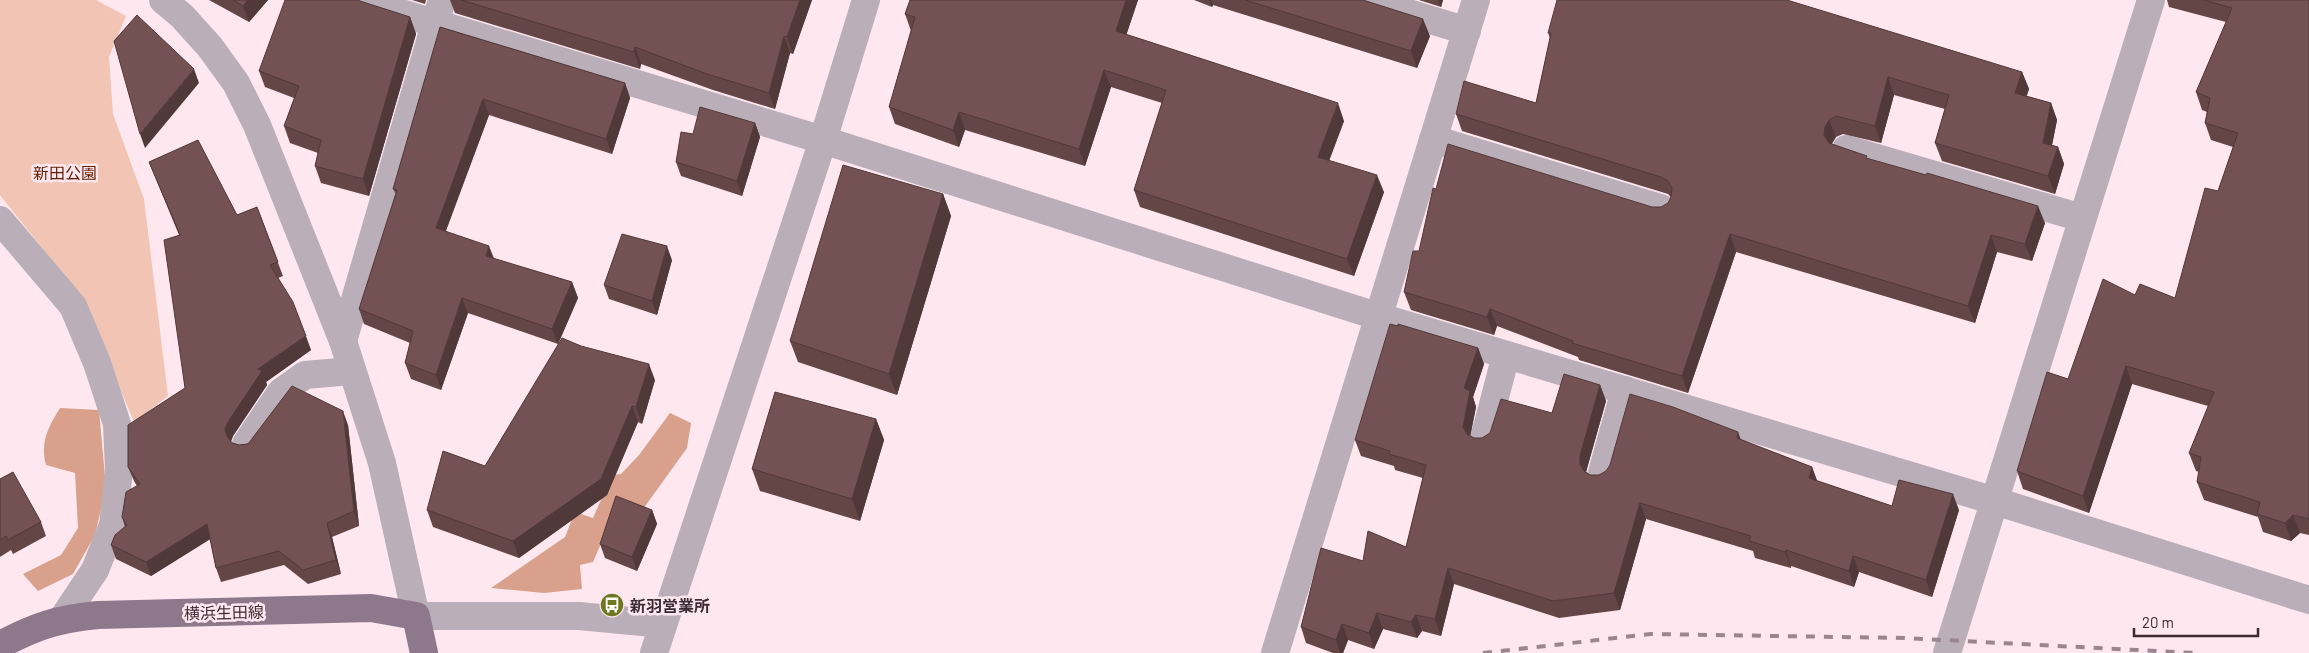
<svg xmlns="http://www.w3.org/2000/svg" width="2309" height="653" font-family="Barlow,'Noto Sans JP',sans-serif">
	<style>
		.green { fill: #f2c4b3 }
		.forest { fill: #d9a08b }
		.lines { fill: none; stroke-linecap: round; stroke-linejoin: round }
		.minor { stroke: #baaeb9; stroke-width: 28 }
		.major { stroke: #8d788c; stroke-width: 28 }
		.rail { stroke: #99868e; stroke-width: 4; stroke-dasharray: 9 9; stroke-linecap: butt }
		.wall { fill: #644647 }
		.shaded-wall { fill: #513939 }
		.building { fill: #745152; stroke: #513939 }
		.labels { text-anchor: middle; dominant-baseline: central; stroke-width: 5; stroke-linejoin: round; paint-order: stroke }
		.park-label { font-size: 16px; fill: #632001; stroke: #ffe7f0 }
		.poi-label { font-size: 16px; font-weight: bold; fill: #3a2c32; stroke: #ffe7f0; text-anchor: start }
		.street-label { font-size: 16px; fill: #3a2c32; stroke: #ffe7f0 }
	</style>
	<rect width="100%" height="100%" fill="#ffe7f0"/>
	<polygon class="green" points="0,0 96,0 126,16 109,57 113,114 144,199 168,396 134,422 82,298 0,195"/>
	<g class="forest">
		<path d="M 60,408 L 99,410 L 106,488 L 95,535 L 73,574 L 38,591 L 23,574 L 61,555 L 78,528 L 75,473 L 46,465 C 40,443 48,427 60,408 Z"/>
		<polygon points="670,413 691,423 687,448 641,512 609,525 593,562 580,565 582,589 544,593 491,588 565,537 575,512 593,518 612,475 621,474 639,455"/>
	</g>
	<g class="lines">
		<g class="minor">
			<polyline points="163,0 182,16 210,47 236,83 257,125 343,341 382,463 416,616 579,616 663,624"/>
			<polyline points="358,0 823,140 1380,317 1995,501 2309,600"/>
			<polyline points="1366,0 1467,31"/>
			<polyline points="1433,139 1663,209"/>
			<polyline points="1846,149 2082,218"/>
			<polyline points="0,220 73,306 97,363 117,424 119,470 113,525 95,570 63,618"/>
			<polyline points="343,341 442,0"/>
			<polyline points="1484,439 1506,355"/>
			<polyline points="246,444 281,392 305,375 351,371"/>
			<polyline points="1601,476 1625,390"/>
			<polyline points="654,653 823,140 866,0"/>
			<polyline points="1275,653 1476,0"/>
			<polyline points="1947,653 2151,0"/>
		</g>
		<path class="major" d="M 0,645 C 36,626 57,619 98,615 L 371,608 L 416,616 L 424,653"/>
		<polyline class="rail" points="1483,653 1651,634 1904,638 2195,653"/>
	</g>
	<g class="wall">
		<polygon points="209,0 268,0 249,22"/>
		<polygon points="412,0 426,0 425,4"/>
		<polygon points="450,0 812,0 793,54 790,53 775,109 713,90 641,64 640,69 455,13"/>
		<polygon points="910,0 1138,0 1126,35 1344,121 1329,161 1384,192 1354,276 1140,207 1134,190 1162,103 1111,87 1085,166 965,130 959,147 895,124 889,107 911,31 905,14"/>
		<polygon points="1194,0 1363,0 1430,36 1417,68 1213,5 1212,7"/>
		<polygon points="1419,0 1443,0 1441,7"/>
		<polygon points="2167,0 2309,0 2309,535 2300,533 2291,541 2263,532 2258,517 2204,500 2197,482 2199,472 2196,471 2189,453 2208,406 2132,384 2089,513 2023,489 2017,471 2068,379 2135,295 2175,298 2218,191 2233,147 2211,140 2205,123 2207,112 2202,110 2196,92 2226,22 2169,7"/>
		<polygon points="410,17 416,34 369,196 321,183 315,166 318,153 290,143 284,126 294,98 265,87 259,71"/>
		<polygon points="440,27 625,83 630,98 612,154 489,115 446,231 494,259 572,282 578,298 558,344 468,313 441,390 411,379 405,363 410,343 364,324 359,309 396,194 393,189"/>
		<polygon points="1548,33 2022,72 2029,89 2026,96 2051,103 2057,120 2052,145 2058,147 2064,164 2055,194 1942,161 1935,143 1945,109 1894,95 1881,143 1843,134 1836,137 1832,144 1868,159 2045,223 2032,261 1997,252 1975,323 1736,252 1688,393 1579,360 1578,357 1497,326 1494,335 1411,310 1404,292 1419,251 1436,189 1652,207 1661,207 1668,203 1671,197 1668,194 1462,131 1456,114 1536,103 1550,38"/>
		<polygon points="755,123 760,137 742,196 681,176 676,162 693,134"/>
		<polygon points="149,162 237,215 257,207 283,276 278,278 311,350 266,382 267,385 233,436 231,442 239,445 348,425 359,526 332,537 341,574 308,584 284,565 221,582 216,568 210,539 151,576 116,559 111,545 125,527 122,517 137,486 134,481 128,467 185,388 179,235"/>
		<polygon points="943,194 951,216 897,395 798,362 790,341"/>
		<polygon points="672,260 657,315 609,299 604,285"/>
		<polygon points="1478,348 1484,364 1473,397 1476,407 1470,436 1474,438 1482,438 1552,413 1600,385 1606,401 1586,472 1590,475 1599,475 1741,440 1812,467 1817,481 1892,506 1959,510 1932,597 1859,572 1854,587 1791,566 1791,568 1755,558 1753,551 1646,519 1620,610 1559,618 1454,584 1441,636 1422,631 1417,638 1383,629 1374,649 1348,640 1343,653 1333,653 1306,643 1301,627 1363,561 1406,547 1423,478 1395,470 1394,466 1361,456 1355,440"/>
		<polygon points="655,380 642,424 638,422 607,495 519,558 433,527 427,510 485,466"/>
		<polygon points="876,419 884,440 860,521 760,491 752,469"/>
		<polygon points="0,479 41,522 46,536 13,554 11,550 0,557"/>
		<polygon points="652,510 657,524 637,571 605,558 600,544"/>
	</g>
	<g class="shaded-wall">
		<polygon points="248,0 268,0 249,22 243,6"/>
		<polygon points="800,0 812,0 793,54 787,37"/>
		<polygon points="1126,0 1138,0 1122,48 1116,31"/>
		<polygon points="1209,0 1211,0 1213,5 1212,7"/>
		<polygon points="1438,0 1443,0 1441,7"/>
		<polygon points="410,17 416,34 369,196 363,179"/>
		<polygon points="1423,19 1430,36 1417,68 1411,51"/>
		<polygon points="784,36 790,53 775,109 769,93"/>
		<polygon points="635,47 641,64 640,69 634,52"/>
		<polygon points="194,69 199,83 145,148 140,134"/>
		<polygon points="1104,70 1111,87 1085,166 1079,149"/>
		<polygon points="2022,72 2029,89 2022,111 2015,93"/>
		<polygon points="1888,77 1894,95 1881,143 1875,126"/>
		<polygon points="625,83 630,98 612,154 606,139"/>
		<polygon points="483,99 489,115 441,243 436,228"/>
		<polygon points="1338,103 1344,121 1324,174 1318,157"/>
		<polygon points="2051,103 2057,120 2049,160 2043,143"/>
		<polygon points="959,112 965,130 959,147 953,130"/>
		<polygon points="1829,120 1836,137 1831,144 1831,152 1824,135 1825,127"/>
		<polygon points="755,123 760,137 742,196 737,181"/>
		<polygon points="2058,147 2064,164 2055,194 2048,176"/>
		<polygon points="1377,175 1384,192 1354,276 1347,259"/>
		<polygon points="943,194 951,216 897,395 889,374"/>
		<polygon points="2038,206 2045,223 2032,261 2025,244"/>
		<polygon points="1730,234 1736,252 1688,393 1682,376"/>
		<polygon points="1991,235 1997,252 1975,323 1968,306"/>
		<polygon points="489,246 495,261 486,256"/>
		<polygon points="667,246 672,260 657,315 652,301"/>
		<polygon points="572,282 578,298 558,344 552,329"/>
		<polygon points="462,298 468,313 441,390 436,375"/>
		<polygon points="1490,309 1497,326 1494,335 1487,317"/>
		<polygon points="306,336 311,350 266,382 267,385 233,436 230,443 227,436 225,429 228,422 258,369"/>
		<polygon points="1478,348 1484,364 1473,397 1476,407 1469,443 1463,427 1464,388"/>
		<polygon points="649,364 655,380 642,424 636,407"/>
		<polygon points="2126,366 2132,384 2089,513 2083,496"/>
		<polygon points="1600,385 1606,401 1586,472 1586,480 1580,464 1580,456"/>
		<polygon points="632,406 638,422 607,495 519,558 513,541"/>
		<polygon points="343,411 348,425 359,526 354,511"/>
		<polygon points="876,419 884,440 860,521 852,499"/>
		<polygon points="1738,432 1744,448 1737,438"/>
		<polygon points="1812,467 1818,483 1809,478"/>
		<polygon points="1953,494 1959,510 1932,597 1926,580"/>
		<polygon points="1640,503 1646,519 1620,610 1614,593"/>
		<polygon points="652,510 657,524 637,571 632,557"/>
		<polygon points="2293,515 2300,533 2291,541 2285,523"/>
		<polygon points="327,523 332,537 341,574 336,560"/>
		<polygon points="207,524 212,538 151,576 146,562"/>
		<polygon points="1786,550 1791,566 1791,568 1785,552"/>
		<polygon points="1853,556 1859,572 1854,587 1849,571"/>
		<polygon points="1448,568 1454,584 1441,636 1435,619"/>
		<polygon points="1377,613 1383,629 1374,649 1369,633"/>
		<polygon points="1416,615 1422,631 1417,638 1411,622"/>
		<polygon points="1342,624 1348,640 1343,653 1340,653 1336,640"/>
	</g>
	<g class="building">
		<polygon points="233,0 248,0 243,6"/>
		<polygon points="285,0 357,0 410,17 363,179 315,166 321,140 284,126 299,86 259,71"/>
		<polygon points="461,0 800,0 787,37 784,36 769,93 707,74 635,47 634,52"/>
		<polygon points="910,0 1126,0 1116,31 1338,103 1318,157 1377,175 1347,259 1134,190 1166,90 1104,70 1079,149 959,112 953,130 889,107 915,17 905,14"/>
		<polygon points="1245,0 1363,0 1423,19 1411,51"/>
		<polygon points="1557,0 1787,0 2022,72 2015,93 2051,103 2043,143 2058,147 2048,176 1935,143 1949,95 1888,77 1875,126 1836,116 1829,120 1825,127 1824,135 1829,143 1867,156 1866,158 1926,175 1927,173 2038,206 2025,244 1991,235 1968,306 1730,234 1682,376 1572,343 1573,341 1490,309 1487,317 1404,292 1413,251 1419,251 1433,188 1436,189 1448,144 1652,207 1661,207 1668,203 1671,197 1672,188 1668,181 1661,177 1456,114 1464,81 1536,103 1551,33 1548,33"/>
		<polygon points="2204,0 2309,0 2309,519 2293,515 2285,523 2257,514 2260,502 2197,482 2201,457 2189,453 2214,392 2126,366 2083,496 2017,471 2047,372 2068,379 2103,279 2135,295 2140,284 2175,298 2205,188 2218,191 2238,133 2205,123 2210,98 2196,92 2232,8"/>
		<polygon points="137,15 194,69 140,134 114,41"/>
		<polygon points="440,27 625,83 606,139 483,99 436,228 489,246 486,256 572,282 552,329 462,298 436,375 405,363 413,331 359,309 397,190 393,189"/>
		<polygon points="700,107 755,123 737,181 676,162 681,132 693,134"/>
		<polygon points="198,140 237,215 257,207 278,262 270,265 293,302 306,336 258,369 262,371 228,422 225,429 227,436 232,443 239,445 248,444 292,386 343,411 354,511 327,523 336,560 303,570 279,551 216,568 207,524 146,562 111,545 115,535 127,525 122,517 126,492 140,484 128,467 128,425 185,388 164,240 180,235 149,162"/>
		<polygon points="843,165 943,194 889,374 790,341"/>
		<polygon points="622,234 667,246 652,301 604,285"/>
		<polygon points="1390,324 1398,326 1398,324 1478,348 1464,388 1470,391 1463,427 1467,434 1474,438 1482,438 1490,433 1501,399 1552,413 1564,374 1600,385 1580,456 1580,464 1584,471 1590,475 1599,475 1606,471 1610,465 1630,394 1673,407 1738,432 1737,438 1812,467 1809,478 1892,506 1899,480 1953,494 1926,580 1853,556 1849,571 1786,550 1785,552 1749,541 1751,536 1640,503 1614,593 1553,601 1448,568 1435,619 1416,615 1411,622 1377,613 1369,633 1342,624 1336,640 1301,627 1321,548 1363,561 1368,531 1406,547 1426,465 1389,454 1390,451 1355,440"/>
		<polygon points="562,338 581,346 649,364 636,407 632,406 601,479 513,541 427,510 443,451 485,466"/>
		<polygon points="775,392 876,419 852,499 752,469"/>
		<polygon points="13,472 41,522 8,540 6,536 0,540 0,479"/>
		<polygon points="616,496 652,510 632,557 600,544"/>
	</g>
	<defs>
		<g id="bus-disc" transform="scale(1.25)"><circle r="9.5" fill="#6e7721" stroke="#ffe7f0"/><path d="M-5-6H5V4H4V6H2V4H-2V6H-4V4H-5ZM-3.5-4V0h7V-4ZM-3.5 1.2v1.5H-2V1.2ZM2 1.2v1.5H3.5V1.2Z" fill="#fff"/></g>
	</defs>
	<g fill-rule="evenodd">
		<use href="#bus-disc" x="612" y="605"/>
	</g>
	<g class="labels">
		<g class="park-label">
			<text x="65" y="172">新田公園</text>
		</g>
		<g class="poi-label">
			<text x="630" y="605">新羽営業所</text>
		</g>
		<g class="street-label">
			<text transform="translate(224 612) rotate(-1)">横浜生田線</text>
		</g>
	</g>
	<path d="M2134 628v8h124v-8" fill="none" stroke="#3a2c32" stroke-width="2.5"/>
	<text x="2142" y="628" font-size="15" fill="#3a2c32" stroke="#ffe7f0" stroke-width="4" paint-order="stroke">20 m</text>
</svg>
